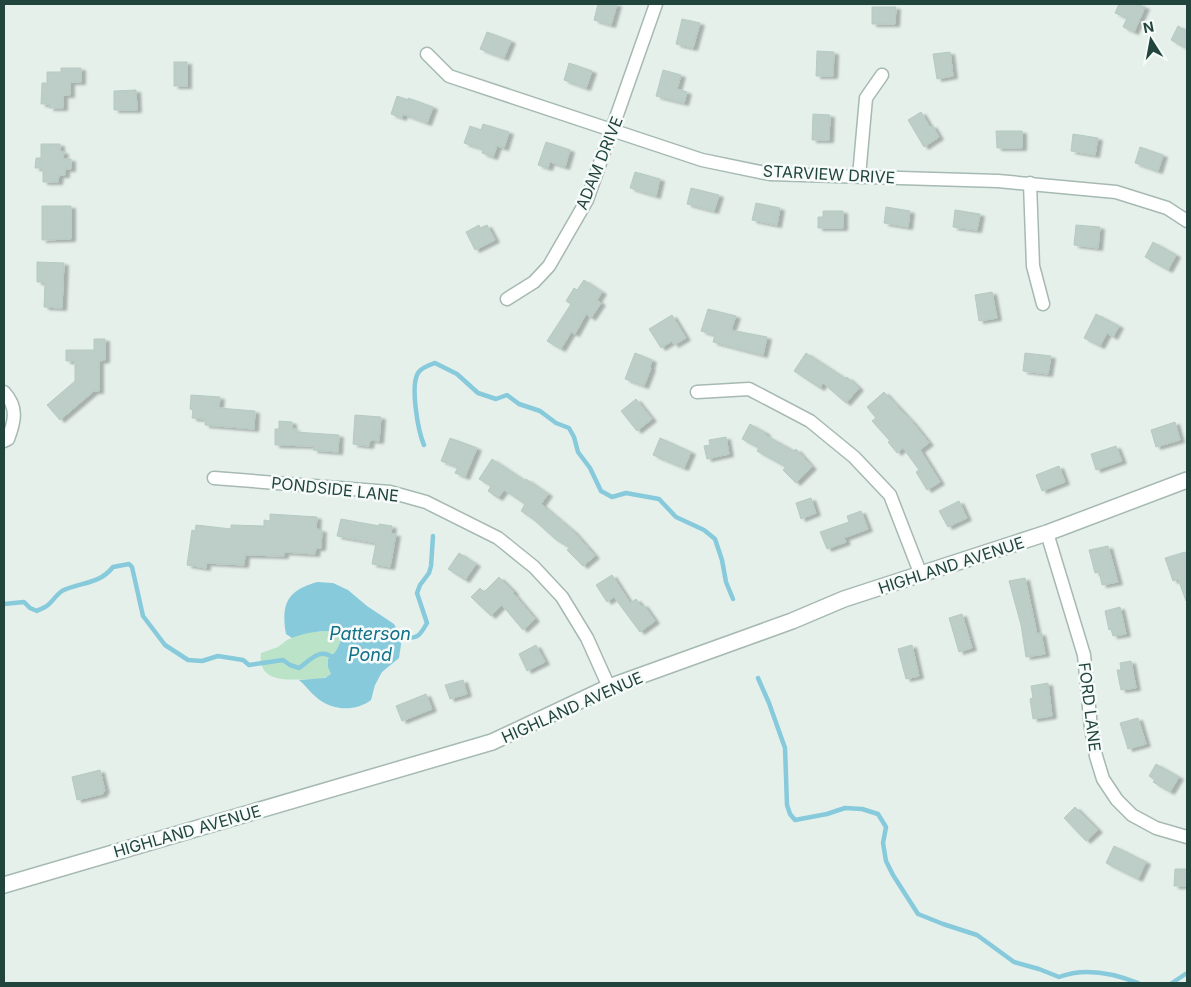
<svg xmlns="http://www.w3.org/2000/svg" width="1191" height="987" font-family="Inter,sans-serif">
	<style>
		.green { fill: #bbe3c8 }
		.water { fill: #87cadb }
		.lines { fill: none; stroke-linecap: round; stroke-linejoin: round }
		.stream { stroke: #87cadb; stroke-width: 4.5 }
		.building { fill: #bccec7; stroke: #b6cac3; filter: url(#shadow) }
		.minor-casing { stroke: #a6b9b3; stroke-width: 15 }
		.tertiary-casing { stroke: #a6b9b3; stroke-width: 18 }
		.minor { stroke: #fff; stroke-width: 12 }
		.tertiary { stroke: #fff; stroke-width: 15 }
		.labels { text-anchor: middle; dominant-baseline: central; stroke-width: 5; stroke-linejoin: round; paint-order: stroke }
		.street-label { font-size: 16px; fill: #21453d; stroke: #f6fbf9 }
		.water-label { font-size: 18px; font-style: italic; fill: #127089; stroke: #f6fbf9 }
	</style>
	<defs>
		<filter id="shadow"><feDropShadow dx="4.5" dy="2.5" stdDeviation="1" flood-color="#0004"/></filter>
	</defs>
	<rect width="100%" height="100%" fill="#e5f0eb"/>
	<path class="green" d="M 335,631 L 342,633 C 341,643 336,654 328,659 L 331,674 C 323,680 318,679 308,679 C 288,680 257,683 261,653 L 278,647 L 287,640 L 306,632 Z"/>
	<path class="water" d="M 317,582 L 333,583 L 348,590 L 367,606 L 394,624 L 402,638 L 399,658 L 382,672 L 375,685 L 371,700 C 355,712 332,711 316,697 C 310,692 305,685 299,680 L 325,678 L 331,674 L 328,667 L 328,659 C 336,654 341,643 342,633 C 327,629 306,632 292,638 L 286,634 C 281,603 287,591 317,582 Z"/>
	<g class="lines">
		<g class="stream">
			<path d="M 424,445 C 418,431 410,386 418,373 C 422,367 429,365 435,363 L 457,374 L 478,393 L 496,399 L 507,395 L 519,404 L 540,411 L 556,423 L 569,428 L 574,437 L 578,452 L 590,468 L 601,491 L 612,497 L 626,493 L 659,499 L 676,517 L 704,530 L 715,539 L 722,560 L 726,582 L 733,599"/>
			<path d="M 4,604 L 24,602 L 30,608 L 37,611 C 40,609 45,608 48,605 C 53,601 56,595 62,591 C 79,582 99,585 113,567 L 129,564 L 132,567 L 143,616 L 165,645 L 188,660 L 202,661 L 218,656 L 243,660 L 249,665 L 283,660 L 290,665 L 299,668 C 308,662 320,647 332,657 L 336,656"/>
			<path d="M 398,638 C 416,637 417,641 427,623 L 417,593 L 420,585 L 429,573 L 431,566 L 433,536"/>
			<path d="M 758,678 L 769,703 L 785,748 L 787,805 L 790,814 L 795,820 L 827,814 L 845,808 L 862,809 L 878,814 L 886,827 L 883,843 L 886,861 L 893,875 L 918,914 L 943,924 L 977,935 L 1014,962 L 1039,969 L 1059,977 C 1085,967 1113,973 1138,983"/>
			<polyline points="1172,983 1187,973"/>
		</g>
	</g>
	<g class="building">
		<polygon points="598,4 617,4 611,25 594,20"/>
		<polygon points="1119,4 1137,4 1145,7 1134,32 1123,27 1127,18 1115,13"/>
		<polygon points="872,7 896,7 895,24 872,24"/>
		<polygon points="682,19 700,23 693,48 676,44"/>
		<polygon points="1178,26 1187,31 1187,49 1171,40"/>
		<polygon points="487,32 511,41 504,58 480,49"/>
		<polygon points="817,51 834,52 833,76 816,76"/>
		<polygon points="950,52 953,76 937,79 933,54"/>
		<rect x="174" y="62" width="13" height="24"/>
		<polygon points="569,63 592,71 586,88 564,80"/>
		<polygon points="61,68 81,68 81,82 70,82 70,95 63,95 63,108 49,108 50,104 41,104 42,83 47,83 47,72 61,72"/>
		<polygon points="663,70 681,75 677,89 687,92 684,103 656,96"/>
		<polygon points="136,90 137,110 114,110 114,91"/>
		<polygon points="397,96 408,100 408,98 433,107 427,123 403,114 402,118 391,114"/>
		<polygon points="921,112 930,127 932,125 939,137 924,147 908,120"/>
		<polygon points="813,114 830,115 829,140 812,140"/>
		<polygon points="483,124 509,132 504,148 497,146 493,157 482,153 483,149 464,143 470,126 481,130"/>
		<polygon points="996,131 1022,131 1022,148 997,148"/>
		<polygon points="1073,134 1098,138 1095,155 1071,151"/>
		<polygon points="546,142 570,150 565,167 550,162 548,168 538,165"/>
		<polygon points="41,144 60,144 60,151 64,152 63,159 71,159 71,169 65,169 65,175 59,175 58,182 43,182 43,168 35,168 36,158 41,158"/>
		<polygon points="1140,147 1163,155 1158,171 1135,163"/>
		<polygon points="635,172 660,179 656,196 630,188"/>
		<polygon points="691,188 719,195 714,211 687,204"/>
		<polygon points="756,203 780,208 777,225 752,220"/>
		<polygon points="42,206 71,206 71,239 42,240"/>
		<polygon points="886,207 910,211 908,227 884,223"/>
		<polygon points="955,210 980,214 977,230 953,227"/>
		<polygon points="823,211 843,211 843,228 818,228 818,217 823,217"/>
		<polygon points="479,225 480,228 487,225 495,240 475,250 466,232"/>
		<polygon points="1076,225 1100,227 1098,248 1074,245"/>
		<polygon points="1153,242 1176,255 1168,270 1145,257"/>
		<polygon points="37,262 64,263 62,308 44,307 45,282 37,282"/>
		<polygon points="584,280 602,292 597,300 601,303 591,318 586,314 575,334 571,332 561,349 547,341 571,304 566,301 574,288 577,290"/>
		<polygon points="992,292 997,318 979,321 975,295"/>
		<polygon points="708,309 736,316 731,330 767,337 763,355 713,342 715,335 701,331"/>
		<polygon points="1096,314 1119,326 1113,337 1107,333 1100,346 1084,338"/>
		<polygon points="672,315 686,338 674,345 672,341 661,348 649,329"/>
		<polygon points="94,339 105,339 105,360 99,361 99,391 94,391 60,420 47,405 75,381 75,361 66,361 66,350 94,350"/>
		<polygon points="635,353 652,360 650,367 651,368 644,386 625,379"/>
		<polygon points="806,353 846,379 847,377 859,388 846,403 823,383 820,388 794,371"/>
		<polygon points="1025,353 1051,356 1048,374 1023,371"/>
		<polygon points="884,392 913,423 929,443 920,450 940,482 927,490 916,472 919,470 903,448 897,453 888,442 890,441 872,421 876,418 867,407"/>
		<polygon points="191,395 220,397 219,408 255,411 254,429 205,425 205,419 192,418 193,410 190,409"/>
		<polygon points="636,399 652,419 637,431 621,411"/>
		<polygon points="355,415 381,417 379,441 370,440 369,446 353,444"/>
		<polygon points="279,421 292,422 292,429 296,429 296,432 339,435 338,452 313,450 314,446 275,445 275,429 279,429"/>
		<polygon points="1175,422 1180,440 1156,447 1151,430"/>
		<polygon points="750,424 766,433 765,435 794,451 796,449 812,467 796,483 783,470 786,467 757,451 759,448 742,439"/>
		<polygon points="726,437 729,454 707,459 704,446 710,445 709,440"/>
		<polygon points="450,438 477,448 465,477 455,473 458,467 441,461"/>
		<polygon points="660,438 691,452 684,468 653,455"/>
		<polygon points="1116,446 1122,461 1096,470 1091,454"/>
		<polygon points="492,459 525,481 526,479 548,494 541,504 574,532 595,556 583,566 567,550 570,548 555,539 533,519 521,511 525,504 504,490 498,498 488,491 491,486 479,479"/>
		<polygon points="1059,466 1065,482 1042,491 1036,475"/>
		<polygon points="811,498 816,513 801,519 796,503"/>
		<polygon points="959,501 967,518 948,527 939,511"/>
		<polygon points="861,511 868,529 844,538 846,542 827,549 820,532 849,522 847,516"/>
		<polygon points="270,514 317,517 316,529 322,530 321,548 316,548 315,554 284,552 284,556 245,555 244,565 206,563 206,568 187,565 192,530 195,531 196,525 231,529 231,525 264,526 264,520 270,521"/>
		<polygon points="341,519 379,526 379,524 392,526 391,534 396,534 390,567 372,564 376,543 337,536"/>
		<polygon points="1108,546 1118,582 1102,585 1099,572 1095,573 1089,550"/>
		<polygon points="1185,552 1187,559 1187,600 1186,601 1178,579 1173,581 1165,558"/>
		<polygon points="459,553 476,564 465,580 448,569"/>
		<polygon points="612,575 630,603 636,599 641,606 643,604 655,621 640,632 614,597 607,602 596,585"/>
		<polygon points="499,577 514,592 513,593 535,619 523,630 502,605 491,616 471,597 480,588 484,592"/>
		<polygon points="1025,578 1037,634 1041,633 1045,654 1026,657 1021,625 1009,581"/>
		<polygon points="1120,607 1126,634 1113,636 1111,629 1109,630 1105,611"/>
		<polygon points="962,614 972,648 959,652 949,618"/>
		<polygon points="536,645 545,662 527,671 519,654"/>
		<polygon points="912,645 919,676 906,679 898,649"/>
		<polygon points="1131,661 1136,688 1121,690 1117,670 1121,670 1120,663"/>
		<polygon points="463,680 467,694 450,699 445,685"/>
		<polygon points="1048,683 1052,716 1033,719 1030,699 1033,698 1031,686"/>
		<polygon points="426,694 432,709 402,721 396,706"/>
		<polygon points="1138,718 1146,744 1128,749 1120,723"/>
		<polygon points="1156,764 1179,777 1170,792 1153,782 1155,780 1149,776"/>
		<polygon points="100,770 105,791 103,791 103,794 77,800 72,777"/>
		<polygon points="1075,807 1098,830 1086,841 1064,818"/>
		<polygon points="1114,846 1146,862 1138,879 1106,863"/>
		<polygon points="1175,869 1187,869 1187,886 1174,886"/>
	</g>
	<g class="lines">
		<g class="minor-casing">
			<g id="minor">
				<polyline points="427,54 449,76 702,160 770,174 998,181 1116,192 1167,208 1187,221"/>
				<polyline points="859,176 866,98 882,75"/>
				<polyline points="1030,183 1033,266 1043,304"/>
				<polyline points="507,299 534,282 549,266 587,200 656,4"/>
				<path d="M 4,392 C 18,407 15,421 8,439 L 4,441"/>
				<polyline points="697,392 749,389 810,421 854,457 890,495 921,575"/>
				<polyline points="214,478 390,492 426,502 498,538 534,567 562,597 587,638 609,687"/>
				<polyline points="1047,533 1084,655 1091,728 1096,756 1103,779 1117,800 1132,815 1156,828 1187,837"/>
			</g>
		</g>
		<g class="tertiary-casing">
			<polyline id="tertiary" points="4,885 492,742 609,687 792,621 844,599 1047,533 1187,480"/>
		</g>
		<use href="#minor" class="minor"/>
		<use href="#tertiary" class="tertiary"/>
	</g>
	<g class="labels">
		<g class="street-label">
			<text transform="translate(599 163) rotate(-68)">ADAM DRIVE</text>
			<text transform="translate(829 174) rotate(3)">STARVIEW DRIVE</text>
			<text transform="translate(335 489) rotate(6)">PONDSIDE LANE</text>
			<text transform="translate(951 565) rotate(-18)">HIGHLAND AVENUE</text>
			<text transform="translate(572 707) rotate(-24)">HIGHLAND AVENUE</text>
			<text transform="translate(1090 707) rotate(83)">FORD LANE</text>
			<text transform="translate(187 831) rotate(-16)">HIGHLAND AVENUE</text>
		</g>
		<g class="water-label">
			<text x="370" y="633">Patterson<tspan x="370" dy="21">Pond</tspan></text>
		</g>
	</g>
	<rect width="1191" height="987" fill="none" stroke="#21453d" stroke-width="10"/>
	<g transform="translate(1151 40) rotate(349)" stroke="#f6fbf9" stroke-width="4" paint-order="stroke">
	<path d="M0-4L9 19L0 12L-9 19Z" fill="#21453d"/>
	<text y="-8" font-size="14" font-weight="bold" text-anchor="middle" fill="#21453d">N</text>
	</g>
</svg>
